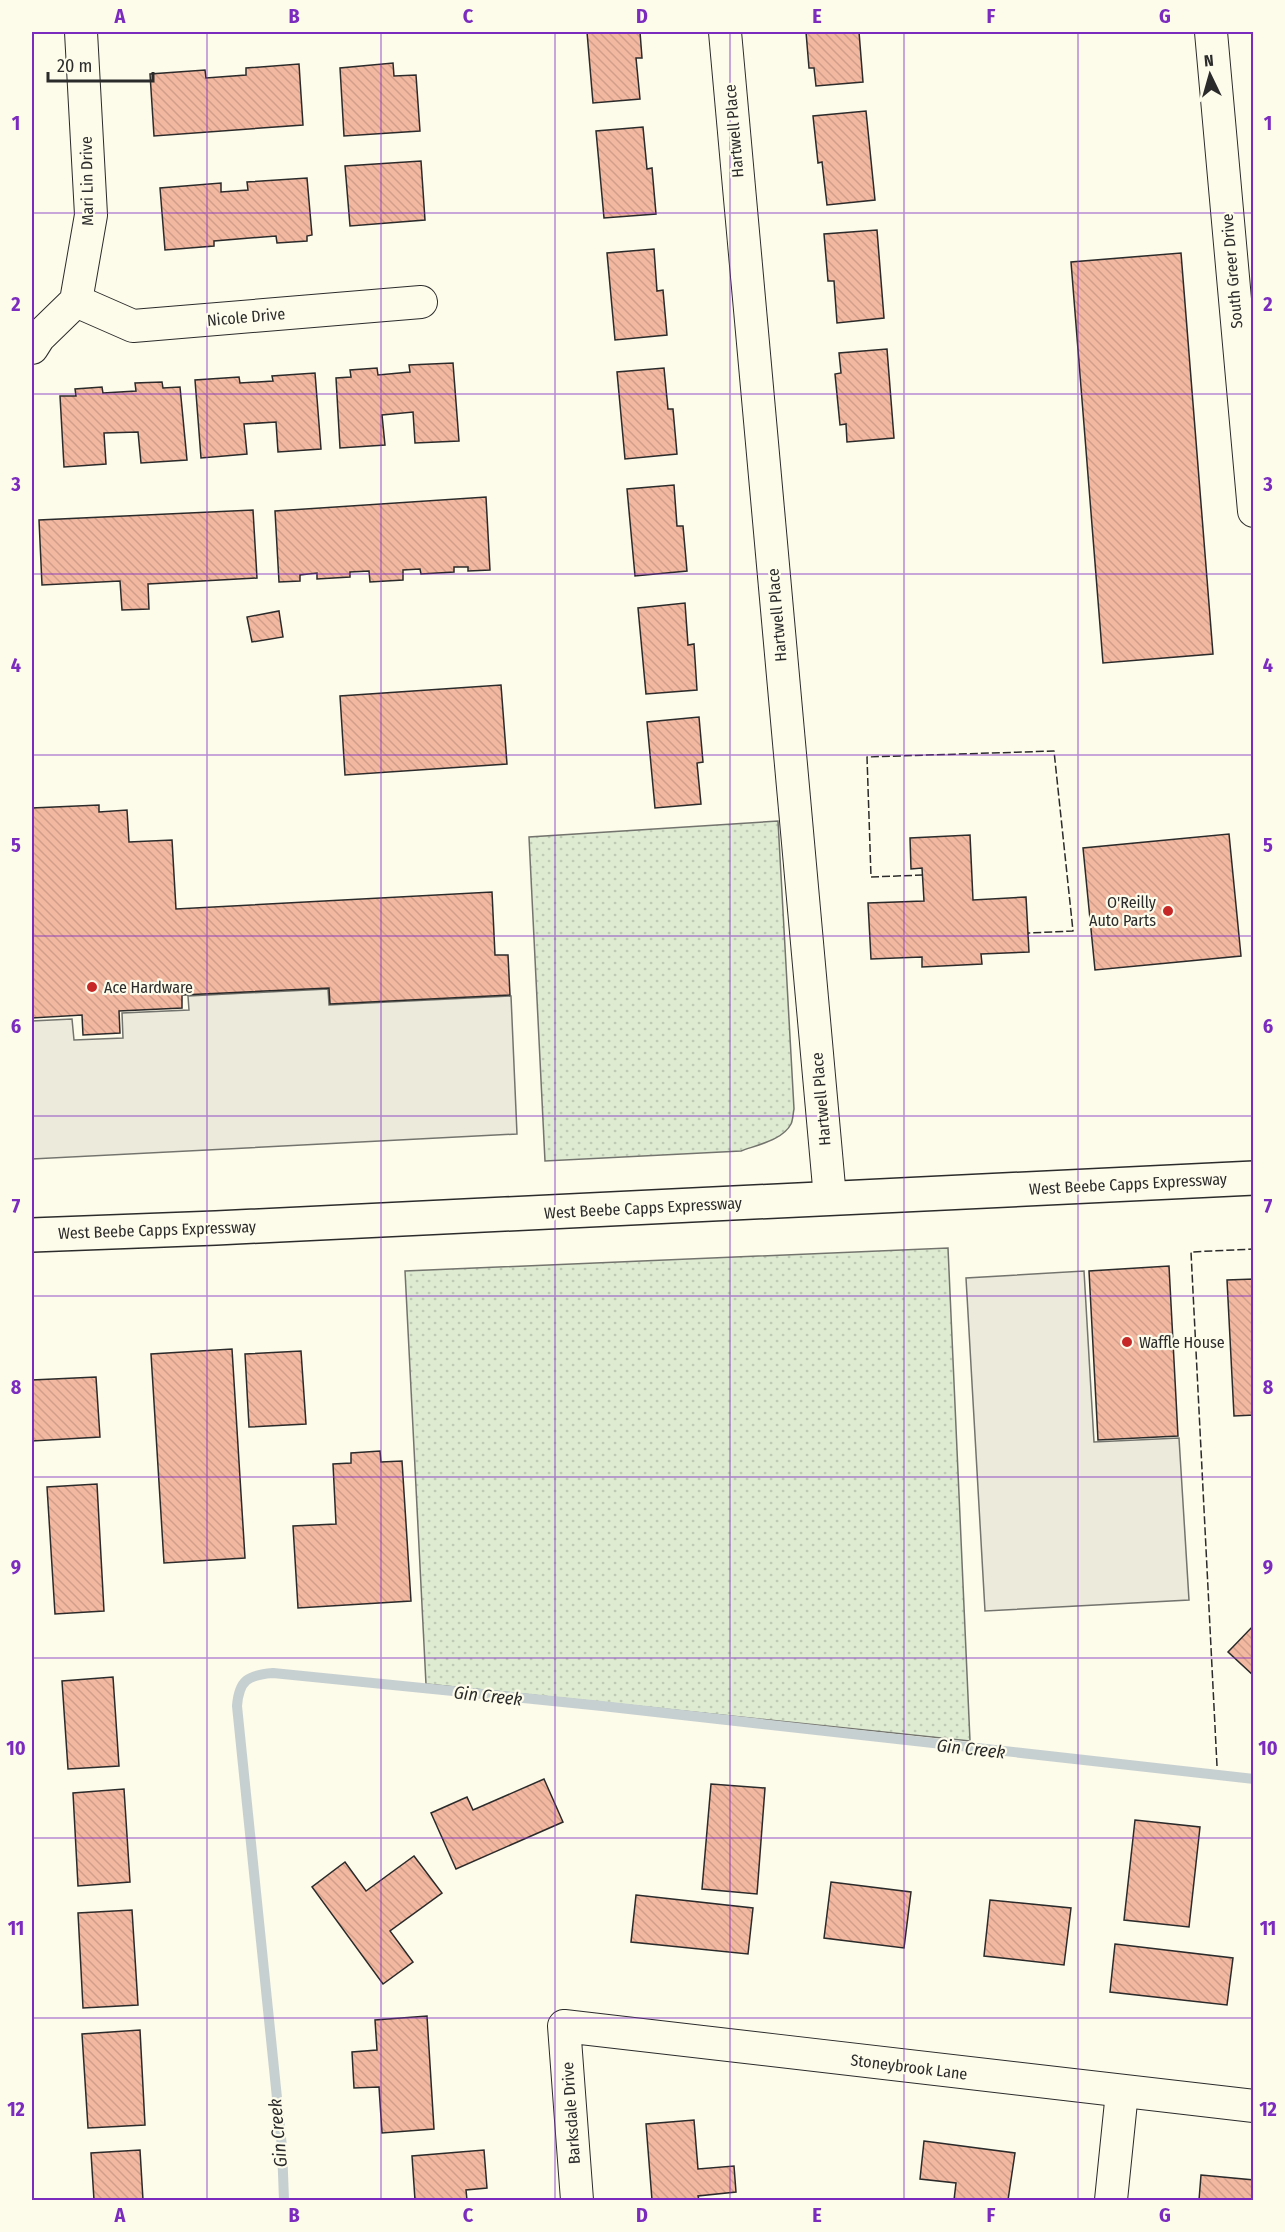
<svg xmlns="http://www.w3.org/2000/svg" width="1285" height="2232" font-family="'Fira Sans Condensed',sans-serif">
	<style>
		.grass { fill: url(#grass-dots); stroke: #74746e; stroke-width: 1.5 }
		.parking { fill: #eceadb; stroke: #74746e; stroke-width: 1.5 }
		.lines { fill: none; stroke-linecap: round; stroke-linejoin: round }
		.stream { stroke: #c7d0d0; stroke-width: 10 }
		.building { fill: url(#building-back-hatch); stroke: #2b2b2b; stroke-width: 1.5 }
		.street-casing { stroke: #2b2b2b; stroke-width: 34 }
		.primary-casing { stroke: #2b2b2b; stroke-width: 36 }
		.street { stroke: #fdfbea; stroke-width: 32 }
		.primary { stroke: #fdfbea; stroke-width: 33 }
		.fence { stroke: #2b2b2b; stroke-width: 1.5; stroke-dasharray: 8 3; stroke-linecap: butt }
		.grid { fill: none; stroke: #7b2cbf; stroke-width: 1.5; stroke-opacity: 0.55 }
		.poi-dot { fill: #c62828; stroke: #fdfbea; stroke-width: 2 }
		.labels { text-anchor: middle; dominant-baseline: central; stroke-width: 4.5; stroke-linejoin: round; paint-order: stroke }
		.street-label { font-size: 16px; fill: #2b2b2b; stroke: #fdfbea }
		.poi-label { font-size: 16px; fill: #2b2b2b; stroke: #fdfbea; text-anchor: start }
		.water-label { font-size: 18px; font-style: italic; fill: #2b2b2b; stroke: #fdfbea }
		.neatline { fill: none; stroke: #7b2cbf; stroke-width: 2 }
		.grid-label { font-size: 20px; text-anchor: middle; font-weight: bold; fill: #7b2cbf }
	</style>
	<defs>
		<pattern id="grass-dots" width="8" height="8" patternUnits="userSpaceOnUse" patternTransform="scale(1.5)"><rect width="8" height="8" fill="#deebd1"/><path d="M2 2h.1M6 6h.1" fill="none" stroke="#bfcab4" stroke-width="1.8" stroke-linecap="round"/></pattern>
		<pattern id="building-back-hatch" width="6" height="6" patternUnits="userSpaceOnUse" patternTransform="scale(1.5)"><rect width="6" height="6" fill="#f2b8a0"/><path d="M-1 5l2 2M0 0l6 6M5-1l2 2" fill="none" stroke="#d09e8a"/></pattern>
	</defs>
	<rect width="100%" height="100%" fill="#fdfbea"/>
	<g class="grass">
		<path d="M 778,821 L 794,1109 C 793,1113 793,1120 791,1124 C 783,1140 757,1145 741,1151 L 545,1161 L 529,837 Z"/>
		<polygon points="948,1248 970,1741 426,1684 405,1271"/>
	</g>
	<g class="parking">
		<polygon points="328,989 329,1005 511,996 517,1134 32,1159 32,1021 72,1019 74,1040 123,1038 122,1013 189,1010 188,996"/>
		<polygon points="1084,1271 1094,1442 1179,1438 1189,1600 985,1611 966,1278"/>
	</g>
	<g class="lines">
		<path class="stream" d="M 284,2200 L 282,2147 L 237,1706 C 239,1680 248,1675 273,1673 L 602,1706 L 1254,1779"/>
	</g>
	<g class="building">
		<polygon points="587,32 640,32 642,58 636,58 640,99 593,103"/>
		<polygon points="806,32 859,32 863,82 816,86 814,68 809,68"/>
		<polygon points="393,63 394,76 416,75 420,131 344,136 340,68"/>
		<polygon points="299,64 303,125 154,136 150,74 205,70 206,78 246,75 246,68"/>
		<polygon points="866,111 875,200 827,205 822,162 818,163 813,116"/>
		<polygon points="643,127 647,169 652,168 656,214 604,218 596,131"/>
		<polygon points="421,161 425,220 350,226 345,166"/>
		<polygon points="307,178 312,235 307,236 307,241 277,243 276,236 214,241 214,246 165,250 160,188 221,183 221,192 248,190 247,182"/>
		<polygon points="877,230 884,318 837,323 834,281 828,281 824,234"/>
		<polygon points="654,249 657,291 663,290 667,335 615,340 607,253"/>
		<polygon points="1181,253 1213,654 1103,663 1071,262"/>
		<polygon points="887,349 894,438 847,442 846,424 840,425 835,374 841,373 839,353"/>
		<polygon points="453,363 459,441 415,443 413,412 382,415 385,445 340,448 336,378 351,377 350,370 377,368 378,375 410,372 409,365"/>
		<polygon points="664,368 668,409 673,409 677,454 625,459 617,372"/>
		<polygon points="315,373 321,449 278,452 276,422 244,424 247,454 201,458 195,380 239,377 240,383 273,381 272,376"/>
		<polygon points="162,382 163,388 180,387 187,460 141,463 138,432 104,433 106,464 64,467 60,396 76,396 75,389 102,387 103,393 136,391 135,383"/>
		<polygon points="674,485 677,526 683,526 687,571 635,576 627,489"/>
		<polygon points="486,497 490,570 468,571 468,567 454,567 454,572 421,574 420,569 403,570 403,580 370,582 369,571 350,572 350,577 317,579 317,573 300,575 300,581 279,582 275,511"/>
		<polygon points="253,510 257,578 148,584 149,609 122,610 120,581 42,585 39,520"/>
		<polygon points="685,603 688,645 694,644 697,690 646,694 638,608"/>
		<polygon points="279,611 283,637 252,642 247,617"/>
		<polygon points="501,685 507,764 345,775 340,696"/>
		<polygon points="699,717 703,762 697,763 701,804 655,808 647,722"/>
		<polygon points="99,805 99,812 127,810 129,842 172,840 176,909 492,892 495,955 508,955 510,995 330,1004 329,988 182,995 182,1008 119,1011 120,1033 83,1035 82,1015 32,1018 32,808"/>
		<polygon points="1229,834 1241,956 1095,970 1083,848"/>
		<polygon points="970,835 973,900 1026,897 1029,952 981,954 982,964 922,967 922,957 871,959 868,903 924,901 922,868 911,869 910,838"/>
		<polygon points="1169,1266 1178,1436 1098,1440 1089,1271"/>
		<polygon points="1254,1279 1254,1415 1234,1416 1227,1280"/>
		<polygon points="232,1349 245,1558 164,1563 151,1354"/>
		<polygon points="301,1351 306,1424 249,1427 245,1354"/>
		<polygon points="96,1377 100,1437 32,1441 32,1380"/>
		<polygon points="380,1451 381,1462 402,1461 411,1601 298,1608 293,1526 336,1524 333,1464 351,1463 351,1453"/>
		<polygon points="97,1484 104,1611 55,1614 47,1487"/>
		<polygon points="1254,1625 1254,1676 1228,1652"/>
		<polygon points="113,1677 119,1766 68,1769 62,1681"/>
		<polygon points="544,1779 563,1822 456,1869 431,1813 467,1797 473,1810"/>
		<polygon points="711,1784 765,1788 757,1894 702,1889"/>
		<polygon points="124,1789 130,1882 78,1886 73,1793"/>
		<polygon points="1135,1820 1200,1827 1189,1927 1124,1920"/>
		<polygon points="414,1856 442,1893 390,1931 413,1962 383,1984 312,1887 345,1862 366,1891"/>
		<polygon points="831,1882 911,1892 904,1948 824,1938"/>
		<polygon points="636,1895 753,1908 748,1954 631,1942"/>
		<polygon points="990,1900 1071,1908 1064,1965 984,1956"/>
		<polygon points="132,1910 138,2005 83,2008 78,1913"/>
		<polygon points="1115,1944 1233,1958 1227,2005 1110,1992"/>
		<polygon points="427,2016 434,2129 382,2133 379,2087 354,2088 352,2052 377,2050 375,2020"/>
		<polygon points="140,2030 145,2125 88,2128 82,2034"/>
		<polygon points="694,2120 698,2169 734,2166 736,2192 698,2196 699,2200 652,2200 646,2124"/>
		<polygon points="924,2141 1015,2153 1008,2200 954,2200 956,2183 920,2179"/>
		<polygon points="140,2150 143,2200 94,2200 91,2153"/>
		<polygon points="484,2150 487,2188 466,2190 467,2200 415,2200 412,2156"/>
		<polygon points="1201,2175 1254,2180 1254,2200 1199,2200"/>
	</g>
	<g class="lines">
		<g class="street-casing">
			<g id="street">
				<polyline points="725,32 830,1198"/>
				<polyline points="1211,32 1254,511"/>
				<polyline points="76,301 133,326 421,302"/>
				<polyline points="32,348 39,337 76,301 91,215 81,32"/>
				<polyline points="577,2200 564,2026 1254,2106"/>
				<polyline points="1111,2200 1122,2092"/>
			</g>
		</g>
		<g class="primary-casing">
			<polyline id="primary" points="32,1235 216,1228 1254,1178"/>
		</g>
		<use href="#street" class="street"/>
		<use href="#primary" class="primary"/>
		<g class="fence">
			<polyline points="923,875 871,877 867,757 1054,751 1073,931 1028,933"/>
			<polyline points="1217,1766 1191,1252 1254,1249"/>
		</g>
	</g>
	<path class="grid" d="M 207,32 L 207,2200M 381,32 L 381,2200M 555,32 L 555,2200M 730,32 L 730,2200M 904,32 L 904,2200M 1078,32 L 1078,2200M 32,213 L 1254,213M 32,394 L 1254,394M 32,574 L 1254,574M 32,755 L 1254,755M 32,936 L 1254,936M 32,1116 L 1254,1116M 32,1296 L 1254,1296M 32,1477 L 1254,1477M 32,1658 L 1254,1658M 32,1838 L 1254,1838M 32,2018 L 1254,2018"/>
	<g class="poi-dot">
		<circle cx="1168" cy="911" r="6"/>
		<circle cx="92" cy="987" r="6"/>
		<circle cx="1127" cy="1342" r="6"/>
	</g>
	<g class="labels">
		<g class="street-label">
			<text transform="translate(734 131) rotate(-95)">Hartwell Place</text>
			<text transform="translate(87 181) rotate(-91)">Mari Lin Drive</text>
			<text transform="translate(1232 271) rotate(-95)">South Greer Drive</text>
			<text transform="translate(246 317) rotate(-5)">Nicole Drive</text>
			<text transform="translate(777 615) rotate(-95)">Hartwell Place</text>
			<text transform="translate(821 1099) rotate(-95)">Hartwell Place</text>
			<text transform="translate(1128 1184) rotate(-3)">West Beebe Capps Expressway</text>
			<text transform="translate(643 1208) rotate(-3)">West Beebe Capps Expressway</text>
			<text transform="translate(157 1230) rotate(-2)">West Beebe Capps Expressway</text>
			<text transform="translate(909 2067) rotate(7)">Stoneybrook Lane</text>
			<text transform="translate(571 2113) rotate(-94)">Barksdale Drive</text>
		</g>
		<g class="poi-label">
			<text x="1156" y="902" text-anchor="end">O'Reilly<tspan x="1156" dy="18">Auto Parts</tspan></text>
			<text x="104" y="987">Ace Hardware</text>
			<text x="1139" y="1342">Waffle House</text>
		</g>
		<g class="water-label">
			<text transform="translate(488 1696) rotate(6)">Gin Creek</text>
			<text transform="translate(971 1749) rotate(6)">Gin Creek</text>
			<text transform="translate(278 2133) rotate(-95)">Gin Creek</text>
		</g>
	</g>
	<rect width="1285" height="2232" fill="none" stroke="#fdfbea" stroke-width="66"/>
	<g transform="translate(1210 75) rotate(355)" stroke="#fdfbea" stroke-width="4.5" paint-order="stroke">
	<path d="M0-4.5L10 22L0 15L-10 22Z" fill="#2b2b2b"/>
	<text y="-9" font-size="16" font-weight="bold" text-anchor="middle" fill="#2b2b2b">N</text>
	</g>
	<path d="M48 72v9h105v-9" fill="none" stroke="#2b2b2b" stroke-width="3"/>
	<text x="57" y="72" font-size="18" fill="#2b2b2b" stroke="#fdfbea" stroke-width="4.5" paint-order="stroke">20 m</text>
	<rect x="33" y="33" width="1219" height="2166" class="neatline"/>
	<g class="grid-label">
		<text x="120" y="23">A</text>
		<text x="294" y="23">B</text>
		<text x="468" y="23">C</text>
		<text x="642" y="23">D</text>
		<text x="817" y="23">E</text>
		<text x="991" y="23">F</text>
		<text x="1165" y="23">G</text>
		<text x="16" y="130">1</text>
		<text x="1268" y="130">1</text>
		<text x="16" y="311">2</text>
		<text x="1268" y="311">2</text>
		<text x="16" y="491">3</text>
		<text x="1268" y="491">3</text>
		<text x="16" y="672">4</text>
		<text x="1268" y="672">4</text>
		<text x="16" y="852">5</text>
		<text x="1268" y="852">5</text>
		<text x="16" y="1033">6</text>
		<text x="1268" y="1033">6</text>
		<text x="16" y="1213">7</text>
		<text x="1268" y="1213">7</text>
		<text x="16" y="1394">8</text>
		<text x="1268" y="1394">8</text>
		<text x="16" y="1574">9</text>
		<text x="1268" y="1574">9</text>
		<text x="16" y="1755">10</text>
		<text x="1268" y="1755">10</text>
		<text x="16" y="1935">11</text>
		<text x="1268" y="1935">11</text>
		<text x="16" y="2116">12</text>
		<text x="1268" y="2116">12</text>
		<text x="120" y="2222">A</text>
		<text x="294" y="2222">B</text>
		<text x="468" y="2222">C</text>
		<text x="642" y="2222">D</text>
		<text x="817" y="2222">E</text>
		<text x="991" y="2222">F</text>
		<text x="1165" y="2222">G</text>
	</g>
</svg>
